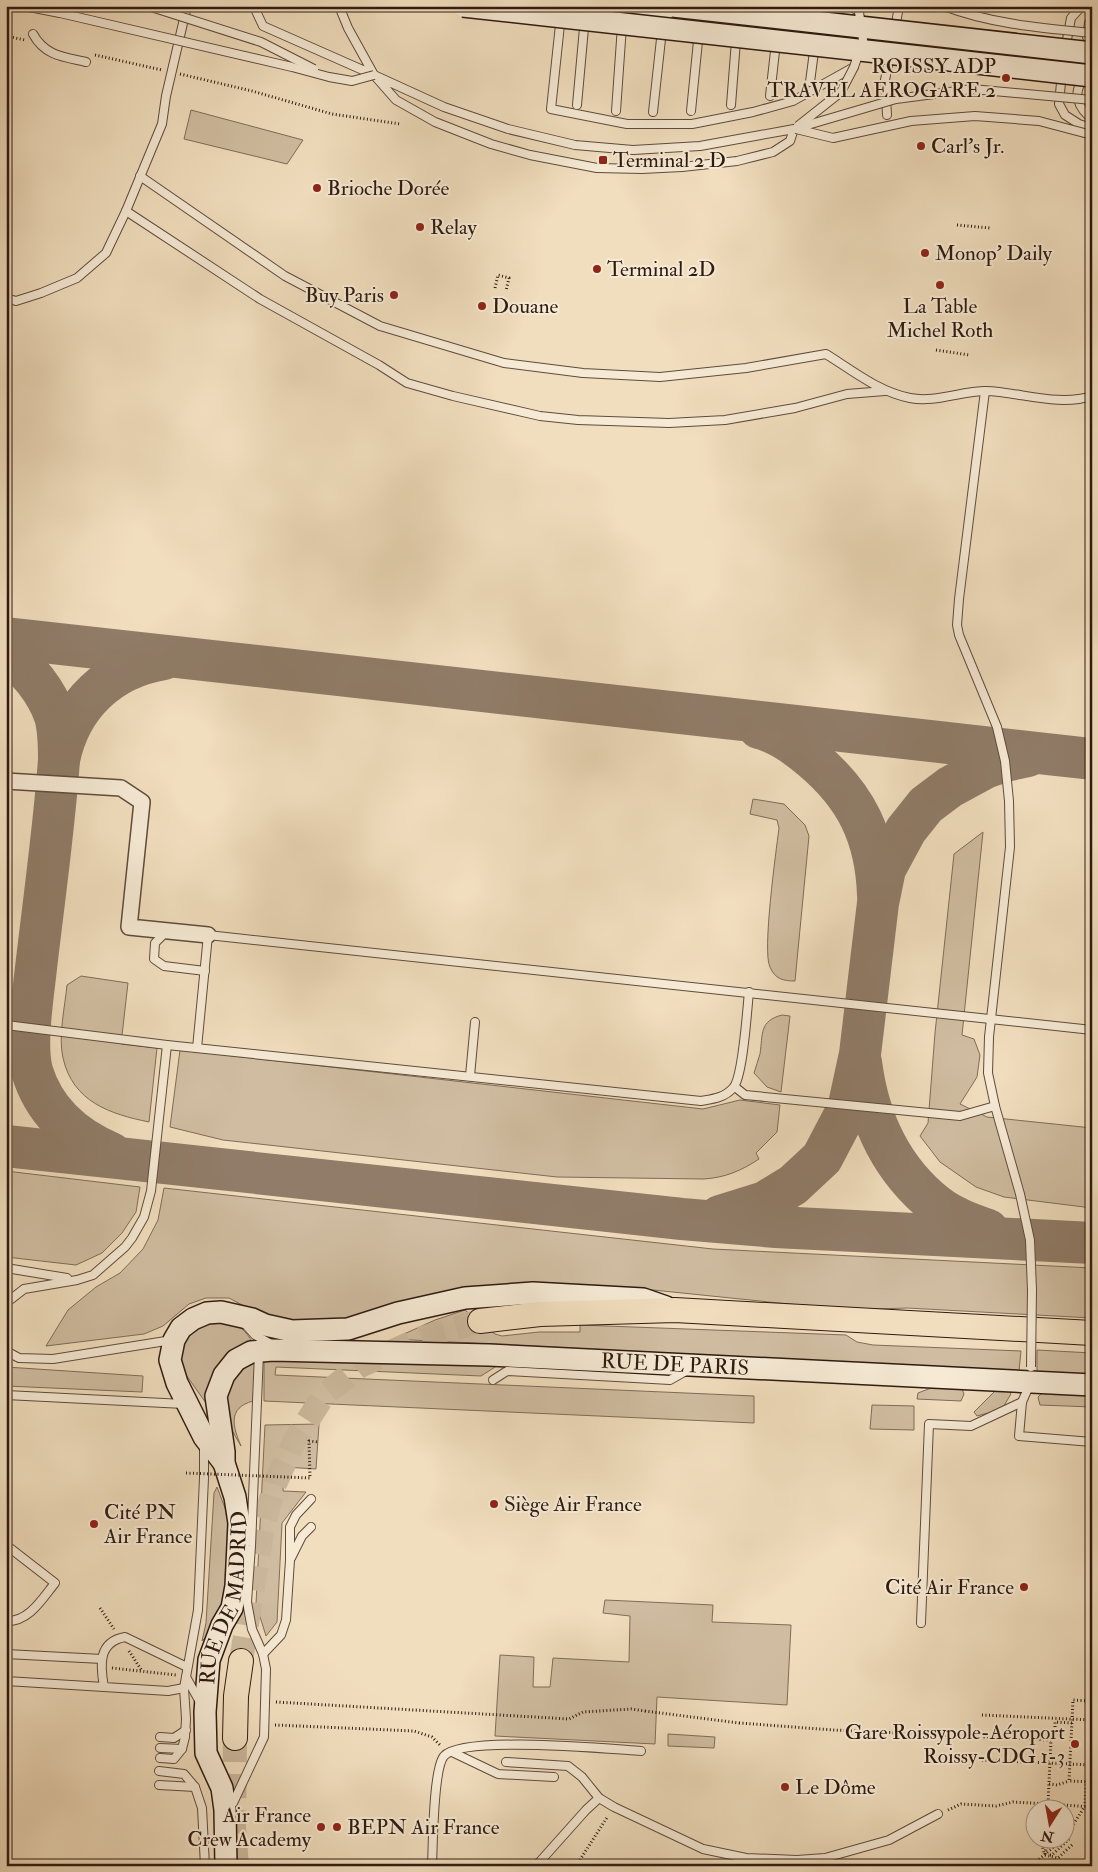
<svg xmlns="http://www.w3.org/2000/svg" width="1098" height="1872" font-family="'IM FELL Double Pica',serif">
	<style>
		.green { fill: #d0bda1; stroke: #7f6c59 }
		.lines { fill: none; stroke-linecap: round; stroke-linejoin: round }
		.taxiway { stroke: #907c68; stroke-width: 42 }
		.primary-tunnel { stroke: #cab79b; stroke-width: 24; stroke-dasharray: 24 12; stroke-linecap: butt }
		.lane-casing { stroke: #5f4b3c; stroke-width: 10 }
		.street-casing { stroke: #5f4b3c; stroke-width: 18 }
		.secondary-casing { stroke: #2e1a11; stroke-width: 24 }
		.primary-casing { stroke: #2e1a11; stroke-width: 26 }
		.path { stroke: #2e1a11; stroke-width: 3; stroke-dasharray: 1 2.5; stroke-linecap: butt }
		.lane { stroke: #f6ead5; stroke-width: 8 }
		.street { stroke: #f6ead5; stroke-width: 15 }
		.secondary { stroke: #f6ead5; stroke-width: 21 }
		.primary { stroke: #f1debe; stroke-width: 24 }
		.lane-bridge-casing { stroke: #5f4b3c; stroke-width: 10; stroke-linecap: butt }
		.secondary-bridge-casing { stroke: #2e1a11; stroke-width: 24; stroke-linecap: butt }
		.path-bridge { stroke: #2e1a11; stroke-width: 3; stroke-dasharray: 1 2.5; stroke-linecap: butt }
		.lane-bridge { stroke: #f6ead5; stroke-width: 8 }
		.secondary-bridge { stroke: #f6ead5; stroke-width: 21 }
		.poi-dot { fill: #8f2418; stroke: #f6ead5; stroke-width: 2 }
		.labels { text-anchor: middle; dominant-baseline: central; stroke-width: 4; stroke-linejoin: round; paint-order: stroke }
		.poi-label { font-size: 21px; fill: #2e1a11; stroke: #f6ead5; text-anchor: start }
		.street-label { font-size: 21px; fill: #2e1a11; stroke: #f6ead5 }
	</style>
	<rect width="100%" height="100%" fill="#f1debe"/>
	<filter id="stains"><feTurbulence type="fractalNoise" baseFrequency=".004" numOctaves="4"/><feColorMatrix values="0 0 0 0 .2 0 0 0 0 .09 0 0 0 0 .02 0 0 0 .5 -.17"/></filter>
	<radialGradient id="worn" r=".72"><stop offset=".6" stop-color="#630" stop-opacity="0"/><stop offset="1" stop-color="#630" stop-opacity=".3"/></radialGradient>
	<g class="green">
		<polygon points="191,110 303,140 287,164 184,139"/>
		<path d="M 753,799 L 784,804 L 805,825 L 809,836 L 795,981 C 783,981 775,979 770,967 C 762,952 776,852 779,828 L 777,820 L 750,814 Z"/>
		<polygon points="983,832 962,1035 974,1039 980,1055 977,1077 960,1104 987,1117 1092,1128 1092,1208 1004,1197 976,1187 940,1162 920,1136 928,1123 935,1033 954,854"/>
		<path d="M 81,976 L 128,983 L 121,1044 L 157,1048 L 149,1122 C 110,1114 73,1102 63,1058 C 58,1037 65,1006 67,985 Z"/>
		<path d="M 782,1015 L 790,1016 L 781,1092 L 767,1087 L 754,1073 C 756,1067 758,1060 760,1054 C 763,1034 759,1021 782,1015 Z"/>
		<path d="M 180,1050 L 703,1109 L 740,1100 L 780,1105 L 777,1132 L 756,1153 L 759,1159 C 741,1171 724,1178 703,1179 L 557,1177 L 223,1140 L 170,1127 Z"/>
		<polygon points="6,1171 140,1187 136,1212 122,1233 102,1253 76,1265 6,1257"/>
		<polygon points="164,1188 713,1249 1092,1268 1092,1318 907,1308 847,1310 653,1290 601,1289 299,1326 259,1314 229,1298 206,1298 189,1304 163,1326 144,1334 46,1346 68,1310 96,1287 120,1273 143,1249 158,1220"/>
		<polygon points="465,1310 495,1334 502,1336 539,1332 580,1332 580,1325 846,1335 857,1342 873,1345 1021,1351 1019,1371 393,1339 435,1320"/>
		<path d="M 206,1320 C 230,1322 240,1321 253,1343 L 210,1385 L 206,1403 L 184,1372 L 181,1359 L 185,1337 Z"/>
		<polygon points="1037,1350 1092,1353 1092,1375 1037,1374"/>
		<polygon points="264,1360 503,1362 481,1376 276,1367 275,1375 754,1396 754,1423 264,1401"/>
		<path d="M 255,1363 L 253,1401 C 227,1408 233,1427 241,1446 C 234,1434 225,1420 225,1406 C 225,1387 237,1369 255,1363 Z"/>
		<polygon points="6,1367 143,1376 142,1392 6,1386"/>
		<polygon points="931,1388 962,1389 964,1394 961,1401 917,1399 918,1393"/>
		<polygon points="997,1389 1008,1389 1011,1394 1002,1409 977,1416 974,1412"/>
		<polygon points="1042,1393 1092,1395 1092,1407 1040,1405 1038,1397"/>
		<polygon points="872,1405 914,1406 914,1430 870,1429"/>
		<polygon points="319,1424 316,1469 284,1467 283,1491 306,1492 282,1523 277,1622 266,1636 256,1604 265,1425"/>
		<polygon points="217,1487 230,1521 225,1605 211,1632 202,1641 206,1623 214,1493"/>
		<polygon points="605,1600 713,1605 712,1622 791,1625 787,1705 657,1697 655,1744 495,1736 500,1655 534,1657 533,1687 550,1687 553,1658 629,1662 630,1616 603,1613"/>
		<polygon points="668,1734 715,1737 714,1748 668,1746"/>
	</g>
	<g class="lines">
		<g class="taxiway">
			<polyline points="6,638 1092,759"/>
			<path d="M 6,652 C 27,667 47,692 55,716 C 59,730 59,745 59,759"/>
			<path d="M 759,728 C 778,733 797,746 812,759 C 856,796 876,836 878,895"/>
			<path d="M 861,1062 C 868,1118 891,1169 936,1205 C 951,1217 971,1224 988,1230"/>
			<polyline points="6,1146 682,1219 776,1227 1092,1243"/>
			<path d="M 111,1153 C 73,1137 44,1111 32,1071 C 25,1044 33,996 36,968 C 44,899 54,829 59,760 C 70,705 109,668 164,659"/>
			<polyline points="720,1216 765,1202 793,1185 822,1158 843,1118 849,1105 860,1054 878,903 885,869 906,830 926,805 950,787 985,768 1005,761 1028,756"/>
		</g>
		<g class="primary-tunnel">
			<polyline points="241,1661 263,1527 275,1484 294,1442 324,1395 360,1366 422,1338 480,1321"/>
			<polyline points="235,1738 234,1828 237,1866"/>
		</g>
		<g class="lane-casing">
			<g id="lane">
				<polyline points="24,6 60,13"/>
				<polyline points="256,6 256,11 263,26 374,75 396,100 435,122 491,144 530,155 597,168 642,169 682,167 737,161 773,152 790,141 794,129 700,146 633,150 575,145 508,129 444,107 374,75 348,28 339,6"/>
				<polyline points="562,6 551,109 627,124 692,124 753,112 793,101 854,67"/>
				<polyline points="605,6 675,15"/>
				<polyline points="851,6 859,12"/>
				<polyline points="1087,6 1081,7 1071,18 1063,61 1059,104 1065,115 1079,124 1092,128"/>
				<polyline points="1092,21 1089,23 1087,37 1092,47"/>
				<polyline points="895,29 899,6"/>
				<path d="M 33,34 C 45,56 64,57 86,62"/>
				<path d="M 1086,79 C 1070,89 1079,111 1092,118"/>
				<polyline points="810,82 820,6"/>
				<polyline points="770,96 780,6"/>
				<polyline points="577,105 586,6"/>
				<polyline points="731,105 738,15"/>
				<polyline points="616,111 622,26"/>
				<polyline points="691,111 701,11"/>
				<polyline points="653,112 662,30"/>
				<polyline points="887,115 885,80 890,55"/>
				<path d="M 140,176 L 285,276 L 380,326 L 504,363 L 583,373 L 660,377 L 746,368 L 826,354 C 853,371 879,392 910,398 C 935,403 961,391 986,391 C 1020,392 1058,407 1092,396"/>
				<polyline points="126,211 260,299 379,365 407,383 453,396 540,416 578,420 669,423 725,420 795,408 847,394 885,391"/>
				<polyline points="6,298 16,301 41,293 77,278 106,253 126,211 162,124 166,96 187,6"/>
				<polyline points="985,391 959,599 957,625 959,635 997,727 1005,761 1009,801 1010,847 989,1037 988,1073 995,1106 1020,1194 1030,1240 1032,1290"/>
				<polyline points="167,931 155,943 154,959 164,966 205,971"/>
				<path d="M 6,1025 L 167,1045 L 701,1101 C 713,1099 724,1098 733,1088 C 743,1078 747,1010 749,992"/>
				<polyline points="197,1048 208,935 1092,1030"/>
				<polyline points="470,1076 475,1022"/>
				<polyline points="735,1087 745,1095 960,1116 995,1106"/>
				<polyline points="6,1268 67,1278"/>
				<polyline points="6,1303 24,1289 77,1280 93,1275 125,1247 132,1238 144,1217 151,1191 167,1045"/>
				<polyline points="245,1324 255,1335 271,1344"/>
				<polyline points="6,1351 19,1358 53,1359 172,1340"/>
				<polyline points="493,1380 507,1371 670,1380 686,1371"/>
				<polyline points="1030,1384 1022,1402 1019,1436 1092,1442"/>
				<polyline points="6,1395 184,1404"/>
				<path d="M 6,1545 L 55,1583 C 42,1599 29,1622 6,1621"/>
				<polyline points="291,1558 302,1536 311,1527"/>
				<polyline points="921,1623 929,1424 971,1426 1022,1402"/>
				<polyline points="6,1654 102,1659"/>
				<polyline points="263,1654 281,1635 286,1620 290,1560 290,1527 296,1515 311,1499"/>
				<polyline points="186,1677 200,1702"/>
				<polyline points="6,1681 104,1687"/>
				<path d="M 184,1688 L 168,1691 L 104,1687 C 100,1665 98,1642 125,1637 L 187,1667"/>
				<polyline points="160,1737 174,1738 186,1730"/>
				<polyline points="160,1748 182,1749"/>
				<polyline points="452,1752 498,1774 554,1777"/>
				<polyline points="160,1758 174,1759 182,1749 185,1737 186,1719 184,1688 198,1610 204,1478 204,1445"/>
				<polyline points="506,1762 568,1766 582,1777 599,1798 614,1807 703,1849 746,1858 797,1860 825,1858 889,1840 938,1814"/>
				<polyline points="159,1771 184,1774 195,1787 202,1808 205,1866"/>
				<polyline points="159,1785 195,1787"/>
				<polyline points="228,1807 233,1803 264,1737 266,1669 263,1654 252,1629 247,1602 251,1546 259,1353"/>
				<path d="M 432,1866 C 433,1846 433,1769 444,1756 C 463,1735 609,1749 641,1751"/>
				<polyline points="536,1866 586,1810 599,1798"/>
			</g>
		</g>
		<g class="street-casing">
			<polyline id="street" points="6,781 121,788 142,802 129,927 208,935"/>
		</g>
		<g class="secondary-casing">
			<g id="secondary">
				<polyline points="224,1463 204,1437 177,1383 170,1360 174,1340 181,1328 193,1319 207,1313 221,1312 252,1319 265,1325 292,1331 348,1329 398,1313 465,1298 533,1293 643,1299 666,1307"/>
				<path id="s1" d="M 226,1866 L 225,1810 L 222,1788 L 206,1753 L 205,1712 L 209,1660 L 222,1625 L 232,1608 L 236,1586 L 239,1523 L 235,1497 L 224,1463 L 224,1452 L 216,1396 L 224,1375 L 236,1360 L 251,1352 L 272,1350 L 489,1355 L 1092,1385"/>
			</g>
		</g>
		<g class="primary-casing">
			<g id="primary">
				<polyline points="480,1321 540,1314 675,1310 1092,1333"/>
				<polyline points="235,1738 236,1696 241,1661"/>
			</g>
		</g>
		<g class="path">
			<polyline points="6,36 25,40"/>
			<polyline points="95,55 162,70"/>
			<polyline points="180,74 252,91 332,114 400,124"/>
			<polyline points="957,225 990,228"/>
			<polyline points="495,288 498,275 509,278 506,291"/>
			<polyline points="936,350 969,355"/>
			<polyline points="100,1608 114,1629"/>
			<polyline points="129,1651 142,1671"/>
			<polyline points="112,1668 176,1675"/>
			<polyline points="1092,1701 1073,1700 1069,1781 1092,1782"/>
			<polyline points="276,1702 569,1719 583,1712 631,1709 645,1711"/>
			<polyline points="982,1715 1092,1720"/>
			<polyline points="739,1723 834,1730 1051,1740 1048,1804 1092,1807"/>
			<polyline points="275,1725 414,1731 432,1737 441,1746"/>
			<polyline points="1051,1740 1055,1732 1055,1722 1072,1723"/>
			<polyline points="982,1760 1092,1765"/>
			<polyline points="1049,1784 1057,1785 1069,1781"/>
			<polyline points="1086,1807 1092,1814"/>
			<polyline points="948,1810 961,1804 996,1806 1013,1802 1048,1804"/>
			<polyline points="1066,1836 1085,1806 1086,1781"/>
			<polyline points="1044,1852 1042,1845 1048,1840"/>
			<polyline points="1045,1854 1046,1848 1055,1840"/>
			<polyline points="1045,1855 1058,1858 1073,1844"/>
			<polyline points="1050,1855 1052,1855 1069,1839"/>
			<polyline points="576,1866 608,1816"/>
			<polyline points="1031,1866 1062,1840"/>
		</g>
		<use href="#lane" class="lane"/>
		<use href="#street" class="street"/>
		<use href="#secondary" class="secondary"/>
		<use href="#primary" class="primary"/>
		<g class="lane-bridge-casing">
			<g id="lane-bridge">
				<polyline points="148,6 261,42 314,69"/>
				<path d="M 944,6 C 991,24 1042,28 1092,33"/>
				<polyline points="60,13 292,67 329,77 352,81 374,75"/>
				<polyline points="798,126 841,92 854,67 863,40 859,12 860,6"/>
				<polyline points="794,129 896,99 972,89 1092,100"/>
				<polyline points="796,129 833,138 911,121 975,116 1039,121 1092,135"/>
				<polyline points="1031,1367 1032,1290"/>
			</g>
		</g>
		<g class="secondary-bridge-casing">
			<g id="secondary-bridge">
				<polyline points="463,6 1092,76"/>
				<polyline points="673,6 1092,53"/>
			</g>
		</g>
		<g class="path-bridge">
			<polyline points="186,1473 310,1478 309,1441 318,1442"/>
			<polyline points="645,1711 739,1723"/>
		</g>
		<use href="#lane-bridge" class="lane-bridge"/>
		<use href="#secondary-bridge" class="secondary-bridge"/>
	</g>
	<g class="poi-dot">
		<circle cx="1006" cy="78" r="5"/>
		<circle cx="921" cy="146" r="5"/>
		<rect x="598" y="155" width="10" height="10" rx="2.5"/>
		<circle cx="317" cy="188" r="5"/>
		<circle cx="420" cy="227" r="5"/>
		<circle cx="925" cy="253" r="5"/>
		<circle cx="597" cy="269" r="5"/>
		<circle cx="940" cy="285" r="5"/>
		<circle cx="394" cy="295" r="5"/>
		<circle cx="482" cy="306" r="5"/>
		<circle cx="494" cy="1504" r="5"/>
		<circle cx="94" cy="1524" r="5"/>
		<circle cx="1024" cy="1587" r="5"/>
		<circle cx="1075" cy="1744" r="5"/>
		<circle cx="785" cy="1787" r="5"/>
		<circle cx="321" cy="1827" r="5"/>
		<circle cx="337" cy="1827" r="5"/>
	</g>
	<g class="labels">
		<g class="poi-label">
			<text x="996" y="66" text-anchor="end">ROISSY ADP<tspan x="996" dy="24">TRAVEL AEROGARE 2</tspan></text>
			<text x="931" y="146">Carl's Jr.</text>
			<text x="613" y="160">Terminal 2 D</text>
			<text x="327" y="188">Brioche Dorée</text>
			<text x="430" y="227">Relay</text>
			<text x="935" y="253">Monop' Daily</text>
			<text x="607" y="269">Terminal 2D</text>
			<text x="384" y="295" text-anchor="end">Buy Paris</text>
			<text x="492" y="306">Douane</text>
			<text x="940" y="306" text-anchor="middle">La Table<tspan x="940" dy="24">Michel Roth</tspan></text>
			<text x="504" y="1504">Siège Air France</text>
			<text x="104" y="1512">Cité PN<tspan x="104" dy="24">Air France</tspan></text>
			<text x="1014" y="1587" text-anchor="end">Cité Air France</text>
			<text x="1065" y="1732" text-anchor="end">Gare Roissypole-Aéroport<tspan x="1065" dy="24">Roissy-CDG 1-3</tspan></text>
			<text x="795" y="1787">Le Dôme</text>
			<text x="311" y="1815" text-anchor="end">Air France<tspan x="311" dy="24">Crew Academy</tspan></text>
			<text x="347" y="1827">BEPN Air France</text>
		</g>
		<g class="street-label">
			<text stroke="none"><textPath href="#s1" startOffset="965">RUE DE PARIS</textPath></text>
			<text stroke="none"><textPath href="#s1" startOffset="275">RUE DE MADRID</textPath></text>
		</g>
	</g>
	<rect width="1098" height="1872" fill="none" stroke="#f1debe" stroke-width="25"/>
	<rect x="8" y="8" width="1083" height="1857" fill="none" stroke="#2e1a11" stroke-width="2.5"/>
	<rect x="12" y="12" width="1073" height="1847" fill="none" stroke="#2e1a11"/>
	<g transform="translate(1050 1824) rotate(191)"><circle r="24" fill="#f6ead5" stroke="#a69787"/>
	<path d="M0-4L9 19L0 12L-9 19Z" fill="#8f2418"/>
	<text y="-8" font-size="14" font-weight="bold" text-anchor="middle" fill="#2e1a11">N</text>
	</g>
	<rect width="100%" height="100%" filter="url(#stains)"/>
	<rect width="100%" height="100%" fill="url(#worn)"/>
</svg>
